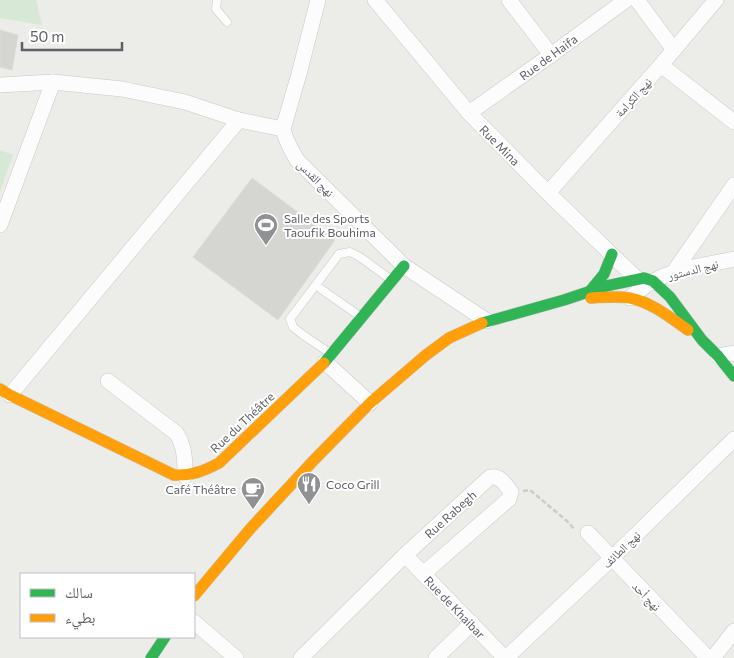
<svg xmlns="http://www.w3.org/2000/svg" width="734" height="658" font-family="Commissioner,'Noto Naskh Arabic',sans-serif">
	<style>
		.green { fill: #d7e8d6 }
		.building { fill: #d5d5d1; stroke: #dcdbd8 }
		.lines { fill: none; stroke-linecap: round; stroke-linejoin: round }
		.lane-casing { stroke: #c9cac9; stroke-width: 9 }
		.street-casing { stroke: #c9cac9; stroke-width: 16 }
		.fast-casing { stroke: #c8c8c8; stroke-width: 12 }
		.slow-casing { stroke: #c8c8c8; stroke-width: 12 }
		.path { stroke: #c9cdcb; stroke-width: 2.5; stroke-dasharray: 5 2.5; stroke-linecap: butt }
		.lane { stroke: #fcfcfc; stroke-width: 8 }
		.street { stroke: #fcfcfc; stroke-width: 15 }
		.fast { stroke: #30b455; stroke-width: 11 }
		.slow { stroke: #ff9f0a; stroke-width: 11 }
		.labels { text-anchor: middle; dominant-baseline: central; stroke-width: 4; stroke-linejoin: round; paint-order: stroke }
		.street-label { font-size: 12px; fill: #5d6065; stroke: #fff }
		.poi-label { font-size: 12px; fill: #5d6065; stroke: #fff; text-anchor: start }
	</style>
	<rect width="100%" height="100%" fill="#ecece8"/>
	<g class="green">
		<polygon points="0,0 36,0 42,25 0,18"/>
		<polygon points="0,150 13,155 0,192"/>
	</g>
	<g class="building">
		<polygon points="0,30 18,35 12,70 0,67"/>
		<polygon points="252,178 335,240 278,320 193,257"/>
	</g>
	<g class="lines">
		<g class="lane-casing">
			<g id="lane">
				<polyline points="217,0 216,9 227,22"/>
				<polyline points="321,289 361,317"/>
				<polyline points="330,353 303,335 293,327 290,319 339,254 350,252 360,257 390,279"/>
			</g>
		</g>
		<g class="street-casing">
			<g id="street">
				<path d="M 318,0 L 299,74 L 283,129 C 286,141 291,150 297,160 L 404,266 L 487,321"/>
				<polyline points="375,0 469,113 548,193 637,279"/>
				<polyline points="509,0 551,55"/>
				<polyline points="637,0 674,50"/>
				<polyline points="661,65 734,122"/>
				<polyline points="0,85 53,82 122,89 185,102 239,120 283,129"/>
				<polyline points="469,113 551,55 626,0"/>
				<polyline points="548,193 661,65 716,0"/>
				<polyline points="0,225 53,82"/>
				<polyline points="673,273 734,185"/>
				<path d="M 630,298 C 637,292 644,286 652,282 C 675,268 708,265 734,259"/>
				<polyline points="718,356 734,353"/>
				<polyline points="325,362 370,403"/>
				<path d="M 108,381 L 176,433 C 185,445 185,462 185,476"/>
				<polyline points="10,395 239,120"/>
				<polyline points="588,533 708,658"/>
				<polyline points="405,555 505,658"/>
				<polyline points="194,622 236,658"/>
				<path d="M 301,658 L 405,555 L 490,477 C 500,475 506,485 511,492 L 509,499 L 423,574"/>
				<polyline points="436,658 472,623"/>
				<polyline points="506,658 611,559 734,439"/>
				<polyline points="713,658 734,631"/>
			</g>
		</g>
		<g class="fast-casing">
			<g id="fast">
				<polyline points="590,291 604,274 612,254"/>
				<polyline points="482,323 564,300 606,286 644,278 653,281 670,297 702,340 718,356 734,376"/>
				<polyline points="324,363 404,266"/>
				<polyline points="151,658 165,637"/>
			</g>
		</g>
		<g class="slow-casing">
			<g id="slow">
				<path d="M 591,298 C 604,297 617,296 630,298 C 651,302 671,318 688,330"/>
				<path d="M 0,389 L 10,395 L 174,475 C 191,476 204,471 219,463 L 324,363"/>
				<polyline points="194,596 250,529 314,460 370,403 426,355 449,338 482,323"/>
			</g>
		</g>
		<polyline class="path" points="523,491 530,490 567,521 575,530"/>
		<use href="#lane" class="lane"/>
		<use href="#street" class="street"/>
		<use href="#fast" class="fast"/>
		<use href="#slow" class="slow"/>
	</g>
	<defs>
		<g id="stadium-pin" transform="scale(1.25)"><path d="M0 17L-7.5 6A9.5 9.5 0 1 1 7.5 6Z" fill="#8f9193" stroke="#fff"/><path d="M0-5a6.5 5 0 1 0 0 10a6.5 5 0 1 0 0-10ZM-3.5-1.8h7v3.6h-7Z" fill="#fff"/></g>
		<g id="restaurant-pin" transform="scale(1.25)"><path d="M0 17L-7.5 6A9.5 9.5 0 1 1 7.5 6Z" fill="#8f9193" stroke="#fff"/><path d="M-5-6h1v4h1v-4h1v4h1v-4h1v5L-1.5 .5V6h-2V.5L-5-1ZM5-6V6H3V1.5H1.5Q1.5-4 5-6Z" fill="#fff"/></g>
		<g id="cafe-pin" transform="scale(1.25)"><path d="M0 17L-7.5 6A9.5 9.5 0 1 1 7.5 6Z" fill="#8f9193" stroke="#fff"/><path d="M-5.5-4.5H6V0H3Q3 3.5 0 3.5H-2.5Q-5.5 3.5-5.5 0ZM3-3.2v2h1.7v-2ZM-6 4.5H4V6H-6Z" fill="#fff"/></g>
	</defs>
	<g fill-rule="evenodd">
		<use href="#stadium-pin" x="266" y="225"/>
		<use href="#restaurant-pin" x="309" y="484"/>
		<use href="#cafe-pin" x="253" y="489"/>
	</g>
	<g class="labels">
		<g class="street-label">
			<text transform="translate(548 57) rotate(-36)">Rue de Haifa</text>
			<text transform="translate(633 97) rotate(-48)">نهج الكرامة</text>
			<text transform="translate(500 145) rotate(45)">Rue Mina</text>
			<text transform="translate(316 178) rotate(45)">نهج القدس</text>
			<text transform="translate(693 269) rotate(-14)">نهج الدستور</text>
			<text transform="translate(242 422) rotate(-43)">Rue du Théâtre</text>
			<text transform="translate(450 514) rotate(-42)">Rue Rabegh</text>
			<text transform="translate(621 549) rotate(-44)">نهج الطائف</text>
			<text transform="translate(647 596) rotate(46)">نهج أحد</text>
			<text transform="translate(455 607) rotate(46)">Rue de Khaibar</text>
		</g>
		<g class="poi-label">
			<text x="284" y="218">Salle des Sports<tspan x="284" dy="14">Taoufik Bouhima</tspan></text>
			<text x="326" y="484">Coco Grill</text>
			<text x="236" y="489" text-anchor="end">Café Théâtre</text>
		</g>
	</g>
	<rect x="20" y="573" width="175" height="65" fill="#ffffff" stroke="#bebfc1"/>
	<rect x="30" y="589" width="25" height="8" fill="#30b455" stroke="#bebfc1"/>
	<text x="65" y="598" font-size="15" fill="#5d6065">سالك</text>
	<rect x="30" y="614" width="25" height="8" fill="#ff9f0a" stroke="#bebfc1"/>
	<text x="65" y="623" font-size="15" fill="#5d6065">بطيء</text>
	<path d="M22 42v8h100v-8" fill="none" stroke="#5d6065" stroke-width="2.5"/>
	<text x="30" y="42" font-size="15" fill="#5d6065" stroke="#ffffff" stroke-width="4" paint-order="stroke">50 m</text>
</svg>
